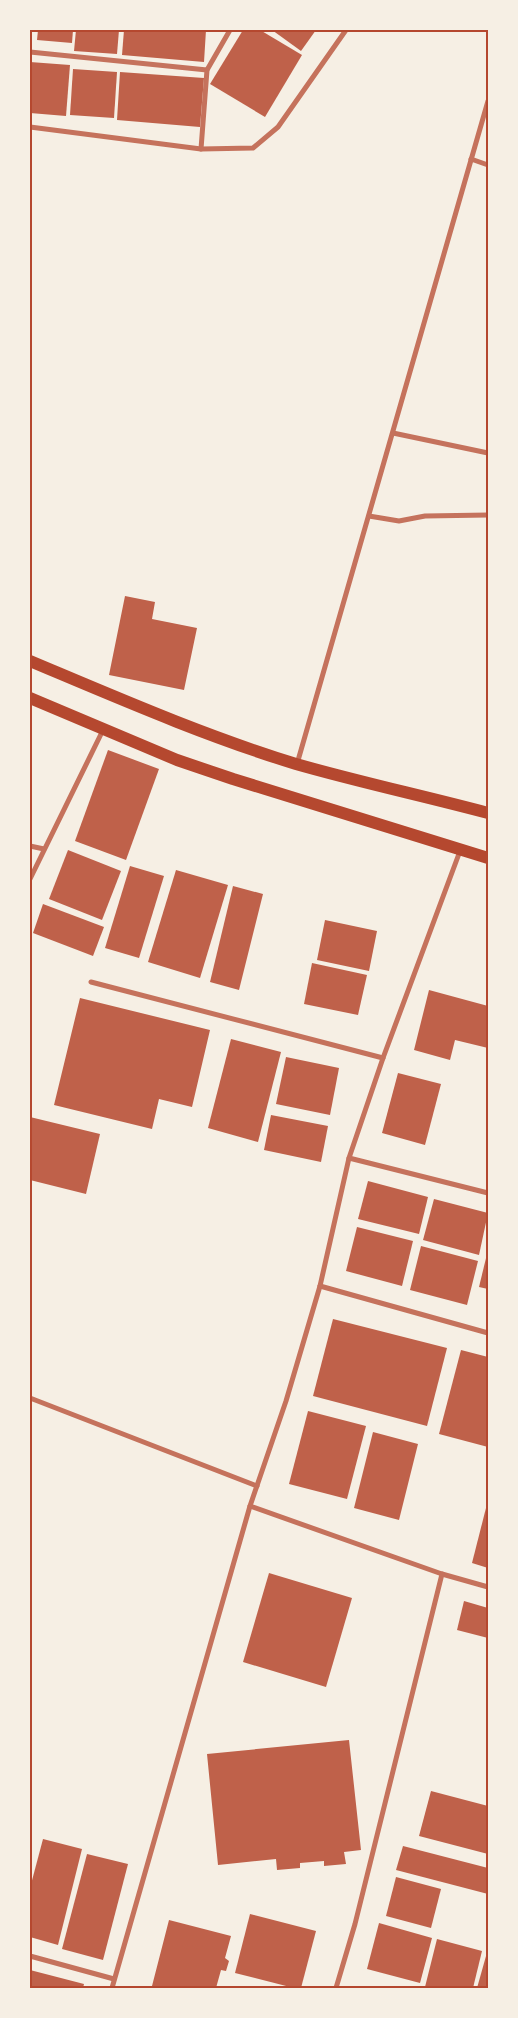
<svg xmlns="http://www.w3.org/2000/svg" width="518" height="2018" font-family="'Libre Baskerville',serif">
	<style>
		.building { fill: #bf614a }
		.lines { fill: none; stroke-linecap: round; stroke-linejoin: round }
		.minor { stroke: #c5725c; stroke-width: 5 }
		.primary { stroke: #b5482f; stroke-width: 12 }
		.neatline { fill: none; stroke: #b5482f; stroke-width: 2 }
	</style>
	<rect width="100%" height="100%" fill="#f6efe4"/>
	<g class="building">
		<polygon points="38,30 73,30 72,43 37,40"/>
		<polygon points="76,30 119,30 117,54 74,51"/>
		<polygon points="124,30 206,30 204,62 122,55"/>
		<polygon points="243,30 260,30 302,55 265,117 210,84"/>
		<polygon points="272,30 316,30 301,51"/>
		<polygon points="30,62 70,65 66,116 30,113"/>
		<polygon points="73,69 117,72 114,118 70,115"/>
		<polygon points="120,72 204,78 200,127 117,120"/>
		<polygon points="125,596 155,602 152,619 197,628 184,690 109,675"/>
		<polygon points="108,750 159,769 126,860 75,841"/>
		<polygon points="68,850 121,871 102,920 49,899"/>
		<polygon points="130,866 164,876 139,958 105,948"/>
		<polygon points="176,870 228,885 200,978 148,962"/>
		<polygon points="233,886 263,894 239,990 210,982"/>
		<polygon points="43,904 104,927 93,956 33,933"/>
		<polygon points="325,920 377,931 369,971 317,960"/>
		<polygon points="312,963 367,975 358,1015 304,1004"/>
		<polygon points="429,990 488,1006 488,1048 455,1040 450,1060 414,1050"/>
		<polygon points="80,998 210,1030 192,1107 159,1099 152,1129 54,1105"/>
		<polygon points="231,1039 281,1052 258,1142 208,1128"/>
		<polygon points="286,1057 339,1068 330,1115 276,1104"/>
		<polygon points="398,1073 441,1084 425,1145 382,1133"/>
		<polygon points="271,1115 328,1126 321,1162 264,1150"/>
		<polygon points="30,1117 100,1134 86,1194 30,1180"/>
		<polygon points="368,1181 428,1197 419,1234 358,1219"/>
		<polygon points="434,1199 488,1213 479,1255 423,1240"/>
		<polygon points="357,1227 413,1241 402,1286 346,1271"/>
		<polygon points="421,1246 478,1261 467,1305 410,1290"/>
		<polygon points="487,1254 488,1254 488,1289 479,1287"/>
		<polygon points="333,1319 447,1348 427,1426 313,1396"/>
		<polygon points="461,1350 488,1357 488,1447 439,1434"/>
		<polygon points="308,1411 366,1426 347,1499 289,1484"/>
		<polygon points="373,1432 418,1444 399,1520 354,1508"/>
		<polygon points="487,1504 488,1504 488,1568 472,1563"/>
		<polygon points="269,1573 352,1598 326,1687 243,1662"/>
		<polygon points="464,1601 488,1608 488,1638 457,1630"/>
		<polygon points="349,1740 361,1850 344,1852 346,1864 324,1866 324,1861 300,1863 300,1868 277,1870 276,1859 218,1865 207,1754"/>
		<polygon points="431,1791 488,1806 488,1854 419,1836"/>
		<polygon points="43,1839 82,1849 58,1945 30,1937 30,1888"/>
		<polygon points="403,1846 488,1868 488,1894 396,1870"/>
		<polygon points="87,1854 128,1864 103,1960 62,1949"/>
		<polygon points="396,1877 441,1889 431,1928 386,1916"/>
		<polygon points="250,1914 316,1931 301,1988 294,1988 235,1973"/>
		<polygon points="169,1920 231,1936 225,1958 229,1961 226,1971 221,1970 216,1988 159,1988 152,1986"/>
		<polygon points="379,1923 432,1938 420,1983 367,1969"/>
		<polygon points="437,1939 482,1951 473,1988 425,1987"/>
		<polygon points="486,1956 488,1956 488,1988 477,1988"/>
		<polygon points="30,1970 84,1984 83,1988 30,1988"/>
	</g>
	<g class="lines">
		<g class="minor">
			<polyline points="30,52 207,70"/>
			<polyline points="30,127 201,149 253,148 278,127 346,30"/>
			<polyline points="201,149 207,70 230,30"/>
			<polyline points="471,159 488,165"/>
			<polyline points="393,433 488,453"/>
			<polyline points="369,516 399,521 425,516 488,515"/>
			<polyline points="297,764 488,101"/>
			<polyline points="30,846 44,849"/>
			<polyline points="30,879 103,730"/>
			<polyline points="91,982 383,1058"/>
			<polyline points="349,1158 488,1193"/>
			<polyline points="320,1286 488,1333"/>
			<polyline points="30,1398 257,1486"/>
			<polyline points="250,1506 442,1574 488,1587"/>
			<polyline points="30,1956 114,1979"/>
			<polyline points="112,1988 250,1506 286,1401 320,1286 349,1158 383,1058 460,851"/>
			<polyline points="336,1988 355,1924 442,1574"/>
		</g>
		<g class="primary">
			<path d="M 30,661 C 118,698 205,736 296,764 C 359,782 424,796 488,813"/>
			<polyline points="30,698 177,760 233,779 488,858"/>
		</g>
	</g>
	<rect width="518" height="2018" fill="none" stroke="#f6efe4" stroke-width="62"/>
	<rect x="31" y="31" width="456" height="1956" class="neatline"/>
</svg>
